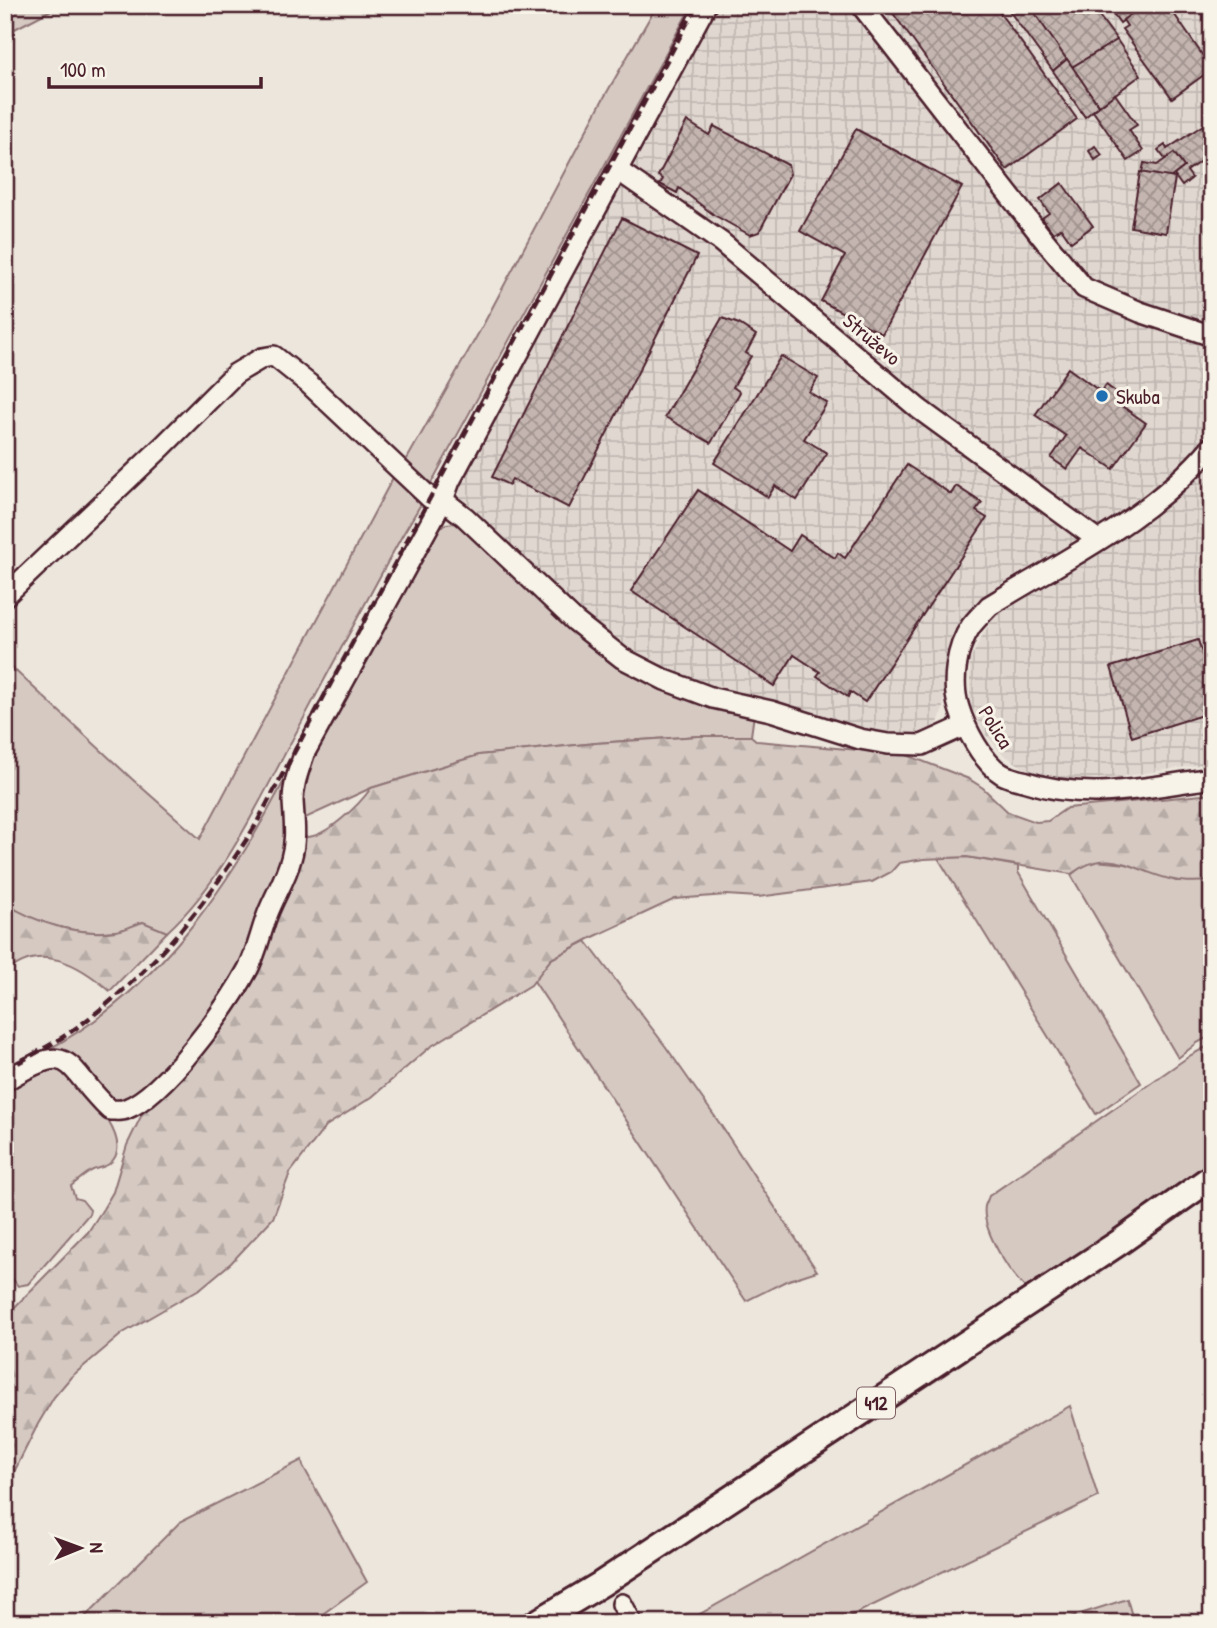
<svg xmlns="http://www.w3.org/2000/svg" width="1217" height="1628" font-family="'Patrick Hand',sans-serif">
	<style>
		.industrial { fill: url(#industrial-grid) }
		.green { fill: #d5c9c2; stroke: #907476; stroke-width: 2 }
		.forest { fill: url(#forest-firs); stroke: #907476; stroke-width: 2 }
		.building { fill: url(#building-cross-hatch); stroke: #4a1f2b; stroke-width: 2 }
		.lines { fill: none; stroke-linecap: round; stroke-linejoin: round }
		.minor-casing { stroke: #4a1f2b; stroke-width: 24 }
		.major-casing { stroke: #4a1f2b; stroke-width: 30 }
		.minor { stroke: #f7f3e8; stroke-width: 19 }
		.major { stroke: #f7f3e8; stroke-width: 24 }
		.rail { stroke: #4a1f2b; stroke-width: 4.5; stroke-dasharray: 10 5; stroke-linecap: butt }
		.poi-dot { fill: #1f6fb2; stroke: #f7f3e8; stroke-width: 2.5 }
		.labels { text-anchor: middle; dominant-baseline: central; stroke-width: 6; stroke-linejoin: round; paint-order: stroke }
		.shield { fill: #f7f3e8; stroke: #7e5f64; stroke-width: 2 }
		.shield-label { font-size: 19px; font-weight: bold; fill: #4a1f2b }
		.street-label { font-size: 21px; fill: #4a1f2b; stroke: #f7f3e8 }
		.poi-label { font-size: 21px; fill: #4a1f2b; stroke: #f7f3e8; text-anchor: start }
	</style>
	<defs>
		<pattern id="industrial-grid" width="8" height="8" patternUnits="userSpaceOnUse" patternTransform="scale(1.75)"><rect width="8" height="8" fill="#e0d7d0"/><path d="M0 4h8M4 0v8" fill="none" stroke="#c2b8b3"/></pattern>
		<pattern id="forest-firs" width="22" height="20" patternUnits="userSpaceOnUse" patternTransform="scale(1.75)"><rect width="22" height="20" fill="#d5c9c2"/><path d="M5 1l3.5 6h-7zM16 11l3.5 6h-7z" fill="#b8aca7"/></pattern>
		<pattern id="building-cross-hatch" width="8" height="8" patternUnits="userSpaceOnUse" patternTransform="scale(1.75)"><rect width="8" height="8" fill="#c4b5b0"/><path d="M0 0l8 8M0 8l8-8" fill="none" stroke="#a1938f"/></pattern>
	</defs>
	<rect width="100%" height="100%" fill="#ece6dd"/>
	<filter id="ink" filterUnits="userSpaceOnUse"><feTurbulence type="fractalNoise" baseFrequency=".0143" numOctaves="2"/><feDisplacementMap in="SourceGraphic" scale="14" xChannelSelector="R" yChannelSelector="G"/><feConvolveMatrix kernelMatrix="1 2 1 2 8 2 1 2 1" color-interpolation-filters="sRGB"/></filter>
	<g filter="url(#ink)">
		<g class="industrial">
			<polygon points="712,5 1212,5 1212,432 1152,492 1114,520 1000,584 963,620 954,630 946,654 943,709 938,723 926,732 908,737 825,719 675,678 614,645 461,502 458,485"/>
			<polygon points="1212,463 1212,763 1106,779 1066,779 1027,770 1004,755 985,734 970,704 970,660 983,634 998,612 1013,600 1145,524 1181,494"/>
		</g>
		<g class="green">
			<polygon points="657,5 692,5 428,489 403,466 482,327 602,101"/>
			<path d="M 396,472 L 424,499 L 402,536 C 364,605 327,675 290,744 C 256,808 221,883 167,932 L 143,922 C 134,925 125,930 116,931 C 79,936 37,924 5,903 L 5,661 L 132,779 L 200,839 Z"/>
			<polygon points="455,523 462,524 575,626 754,714 751,736 699,736 596,743 479,755 371,788 301,820 300,779 432,532 446,524"/>
			<path d="M 287,775 L 290,777 L 291,840 L 232,986 L 151,1085 L 123,1100 L 111,1101 L 45,1051 C 156,994 231,884 287,775 Z"/>
			<polygon points="967,857 1018,866 1018,872 1141,1083 1096,1114 938,858"/>
			<polygon points="1095,861 1128,864 1176,881 1212,881 1212,1035 1197,1043 1178,1058 1071,875 1086,863"/>
			<polygon points="586,941 666,1047 718,1121 817,1271 786,1281 746,1301 534,981 551,959"/>
			<path d="M 1212,1044 L 1212,1163 L 1153,1208 L 1028,1290 C 1011,1276 981,1230 985,1206 C 986,1203 988,1199 989,1196 L 1191,1055 Z"/>
			<path d="M 62,1066 C 77,1083 140,1141 109,1164 C 105,1167 98,1168 93,1170 C 85,1174 78,1181 71,1186 L 75,1198 L 82,1200 L 90,1210 L 89,1214 L 28,1284 L 18,1286 L 5,1269 L 5,1086 L 27,1072 Z"/>
			<polygon points="1070,1406 1098,1497 836,1623 684,1623"/>
			<polygon points="302,1460 303,1466 367,1582 310,1623 79,1623 180,1522"/>
			<polygon points="1127,1599 1134,1623 1052,1623"/>
		</g>
		<g class="forest">
			<polygon points="5,5 61,5 5,34"/>
			<path d="M 699,736 L 751,736 L 757,741 L 904,754 L 969,779 L 983,788 L 1008,812 L 1036,822 L 1048,821 L 1067,808 L 1212,794 L 1212,881 C 1199,882 1186,883 1174,880 C 1133,872 1112,844 1071,874 L 967,857 L 924,859 L 899,863 L 891,872 L 872,882 L 758,897 L 726,895 L 675,899 L 589,939 L 551,959 L 531,985 L 430,1047 L 372,1097 L 326,1126 L 290,1173 L 273,1218 L 231,1263 L 201,1288 L 123,1333 L 71,1377 L 54,1397 L 38,1424 L 5,1490 L 5,1317 L 88,1232 L 103,1209 L 113,1192 L 127,1145 L 147,1104 L 200,1046 L 304,837 C 325,839 360,804 371,788 L 479,755 L 596,743 Z"/>
			<path d="M 5,903 C 37,924 79,936 116,931 C 125,930 134,925 143,922 L 167,932 L 110,991 C 81,966 40,940 5,974 Z"/>
		</g>
		<g class="building">
			<polygon points="887,5 994,5 1077,119 1007,170"/>
			<polygon points="1005,5 1029,5 1067,59 1053,71"/>
			<polygon points="1029,5 1091,5 1117,40 1072,67"/>
			<polygon points="1107,5 1143,5 1120,23"/>
			<polygon points="1143,5 1152,5 1153,7 1168,5 1212,69 1172,98 1122,29 1127,26 1123,20"/>
			<polygon points="1117,40 1141,75 1099,106 1072,67"/>
			<polygon points="1067,59 1099,106 1085,117 1053,71"/>
			<polygon points="1115,94 1137,125 1129,130 1143,151 1128,161 1093,111"/>
			<polygon points="1212,119 1212,153 1208,156 1212,162 1205,167 1201,161 1187,171 1192,178 1182,186 1174,175 1184,167 1174,153 1165,159 1158,150 1165,145 1167,149"/>
			<polygon points="687,121 709,135 714,126 788,165 790,174 759,232 750,235 714,215 679,188 677,193 660,184 663,179 658,176"/>
			<polygon points="856,129 962,187 882,334 821,301 845,256 800,231"/>
			<polygon points="1095,146 1102,155 1095,160 1089,151"/>
			<polygon points="1174,153 1184,167 1170,178 1142,173 1144,163 1157,165"/>
			<polygon points="1140,172 1175,178 1166,233 1131,227"/>
			<polygon points="1062,183 1093,226 1071,242 1061,228 1053,233 1042,218 1049,213 1040,200"/>
			<polygon points="622,218 697,256 569,508 512,479 509,485 492,477"/>
			<polygon points="722,318 739,324 756,335 746,353 751,356 733,387 740,392 711,443 665,417"/>
			<polygon points="781,356 818,378 809,392 827,403 804,439 827,453 797,500 775,486 768,497 714,463"/>
			<polygon points="1068,368 1101,392 1106,385 1124,398 1119,404 1146,423 1113,469 1082,448 1067,469 1051,458 1066,436 1035,415"/>
			<polygon points="907,465 951,494 956,486 982,503 976,511 987,518 865,702 850,692 848,697 817,676 820,672 794,655 774,686 631,591 698,490 790,551 800,535 835,558 838,553 845,558"/>
			<polygon points="1198,640 1206,666 1212,664 1212,712 1132,737 1111,667"/>
		</g>
		<g class="lines">
			<g class="minor-casing">
				<g id="minor">
					<polyline points="861,5 1041,236 1084,288 1140,312 1212,336"/>
					<polyline points="619,171 721,242 919,409 1098,540"/>
					<path d="M 1212,446 C 1152,518 1067,558 989,606 C 983,613 976,619 971,626 C 956,648 951,683 959,708 C 965,728 983,763 1002,774 C 1009,778 1019,780 1027,782 C 1088,802 1150,787 1212,778"/>
					<polyline points="5,596 163,446 235,374 262,358 274,356 309,384 430,498 443,500 465,517 575,621 622,658 665,680 713,698 771,711 860,739 888,744 922,745 964,726"/>
					<path d="M 5,1081 C 76,1038 62,1065 110,1110 C 116,1110 121,1111 126,1109 C 165,1094 228,1006 248,969 C 257,952 261,931 268,913 C 275,895 286,878 291,859 C 297,839 294,821 293,801 C 293,784 299,770 304,754 L 443,500 L 450,481 L 706,5"/>
					<polyline points="622,1604 632,1623"/>
				</g>
			</g>
			<g class="major-casing">
				<polyline id="major" points="536,1623 601,1584 1117,1244 1212,1177"/>
			</g>
			<use href="#minor" class="minor"/>
			<use href="#major" class="major"/>
			<path class="rail" d="M 5,1070 C 30,1056 56,1043 79,1026 C 154,971 204,906 254,828 L 404,546 L 697,5"/>
		</g>
	</g>
	<circle class="poi-dot" cx="1102" cy="396" r="7"/>
	<g class="labels">
		<rect class="shield" x="857" y="1387.5" width="38" height="31" rx="5"/>
		<g class="shield-label">
			<text x="876" y="1403">412</text>
		</g>
		<g class="street-label">
			<text transform="translate(872 339) rotate(40)">Struževo</text>
			<text transform="translate(996 727) rotate(58)">Polica</text>
		</g>
		<g class="poi-label">
			<text x="1116" y="396">Skuba</text>
		</g>
	</g>
	<rect width="1217" height="1628" fill="none" stroke="#f7f3e8" stroke-width="28"/>
	<rect x="14" y="14" width="1189" height="1600" fill="none" stroke="#4a1f2b" stroke-width="2.5" filter="url(#ink)"/>
	<g transform="translate(80 1548) rotate(89)" stroke="#f7f3e8" stroke-width="5" paint-order="stroke">
	<path d="M0-5L12 26L0 18L-12 26Z" fill="#4a1f2b"/>
	<text y="-10" font-size="19" font-weight="bold" text-anchor="middle" fill="#4a1f2b">N</text>
	</g>
	<path d="M49 77v10h212v-10" fill="none" stroke="#4a1f2b" stroke-width="3.5"/>
	<text x="60" y="77" font-size="21" fill="#4a1f2b" stroke="#f7f3e8" stroke-width="5" paint-order="stroke">100 m</text>
</svg>
